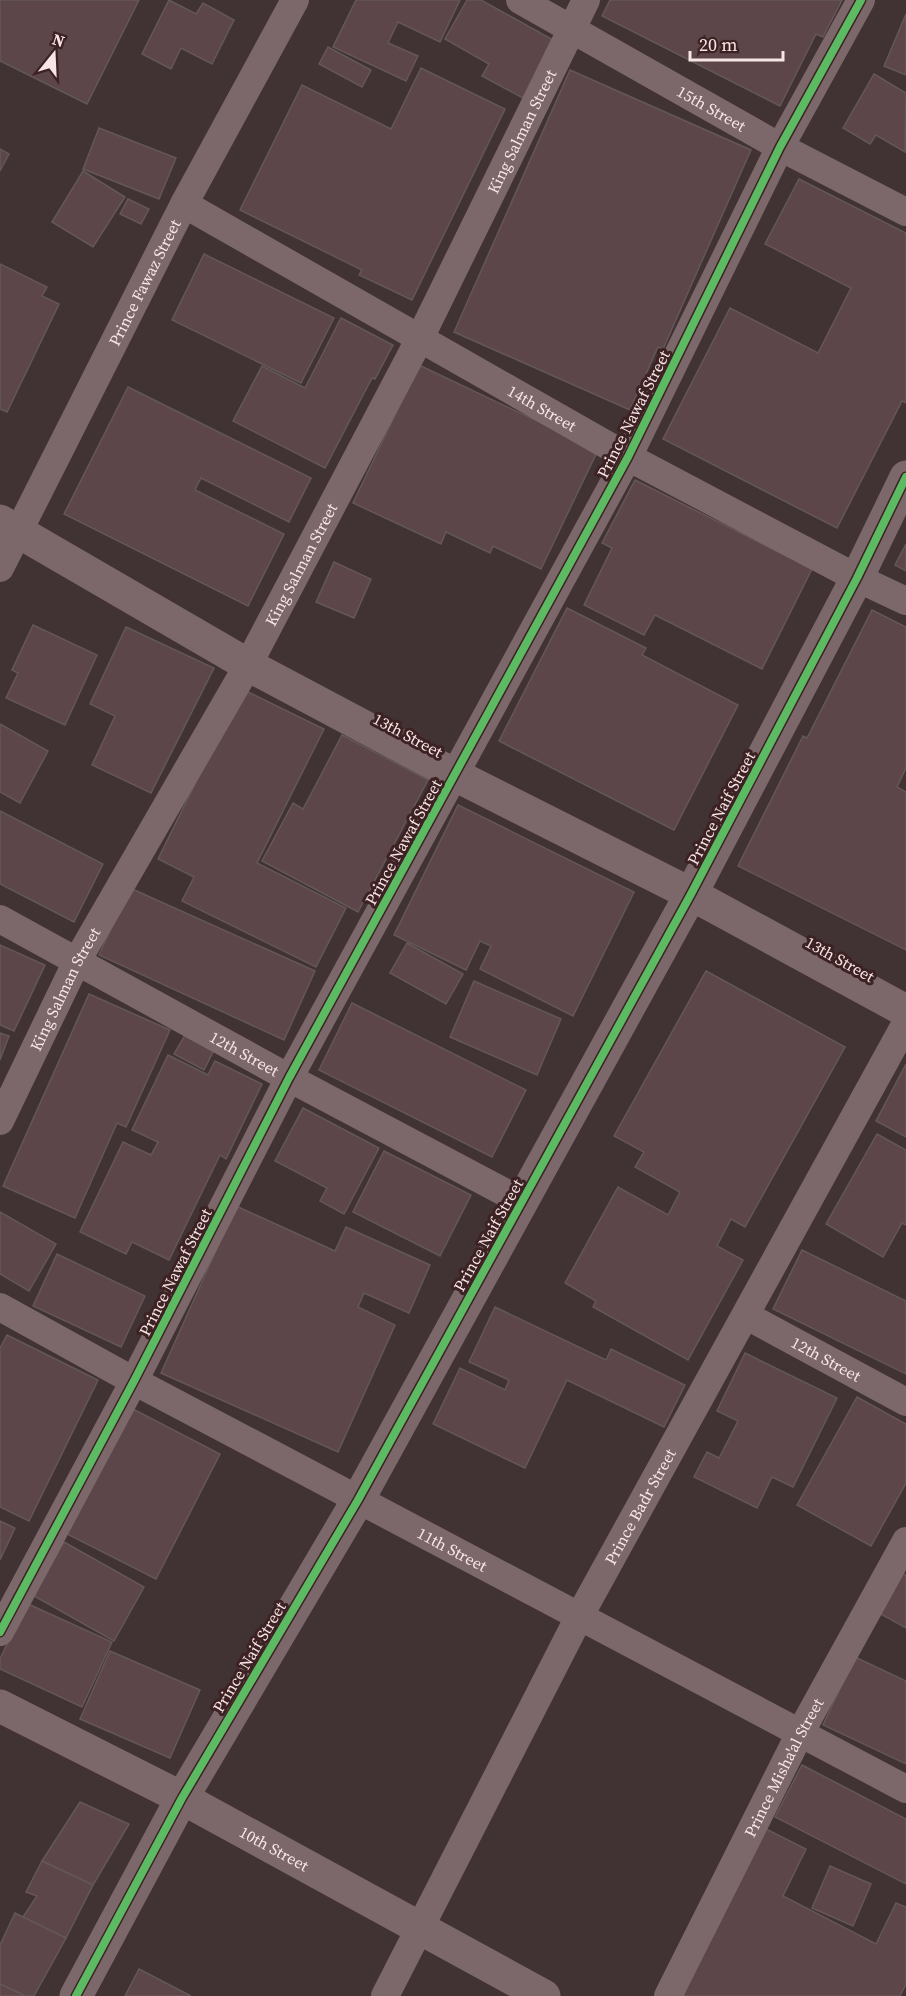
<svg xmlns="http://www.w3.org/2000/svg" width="906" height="1996" font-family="'Source Serif 4',serif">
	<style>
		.building { fill: #5d4649; stroke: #645758; stroke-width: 1.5 }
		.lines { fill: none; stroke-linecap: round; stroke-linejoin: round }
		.minor { stroke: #7c686a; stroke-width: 28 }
		.tertiary { stroke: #7c686a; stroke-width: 33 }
		.cycleway-casing { stroke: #3d2224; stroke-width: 11 }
		.cycleway { stroke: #5cba63; stroke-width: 8 }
		.labels { text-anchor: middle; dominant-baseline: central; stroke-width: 6; stroke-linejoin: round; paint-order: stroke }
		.street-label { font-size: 16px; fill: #f8e5e6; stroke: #3d2224 }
	</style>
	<rect width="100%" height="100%" fill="#413233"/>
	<g class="building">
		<polygon points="0,0 139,0 87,104 0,61"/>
		<polygon points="169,0 196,14 203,3 234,20 212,64 181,48 171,69 142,54"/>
		<polygon points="356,0 460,0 440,42 398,22 388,43 418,56 406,81 333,47"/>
		<polygon points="467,0 481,0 555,41 523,98 482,76 489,64 445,39"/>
		<polygon points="610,0 842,0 823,37 816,34 780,106 602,16"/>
		<polygon points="906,14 906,75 884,66"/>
		<polygon points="328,47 371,70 362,87 319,64"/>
		<polygon points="421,68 505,109 412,300 359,275 362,270 240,210 302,85 391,129"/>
		<polygon points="570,70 751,150 663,349 658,347 630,410 454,332"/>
		<polygon points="874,74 906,93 905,152 876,135 870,144 843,128"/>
		<polygon points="99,128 176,158 159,199 83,169"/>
		<polygon points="0,149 9,154 0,171"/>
		<polygon points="83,171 125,197 93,247 52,222"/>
		<polygon points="799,179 906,233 906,403 902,401 837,528 663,439 730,308 818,353 851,288 765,244"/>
		<polygon points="128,199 149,209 141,224 120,214"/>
		<polygon points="204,254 334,318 301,383 172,320"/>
		<polygon points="0,264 47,287 42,296 59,304 7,412 0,409"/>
		<polygon points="341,318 393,345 375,379 372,378 325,468 233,421 262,366 305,388"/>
		<polygon points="419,365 598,450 541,569 493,546 490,553 446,532 441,544 353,503"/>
		<polygon points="128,387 311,478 289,522 201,478 195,490 284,534 248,606 64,514"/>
		<polygon points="635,480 812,569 762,669 655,615 644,635 584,605 612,548 602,543"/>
		<polygon points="906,544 906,571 895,565"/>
		<polygon points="334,562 371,579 354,618 316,602"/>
		<polygon points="567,608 646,648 642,655 738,705 674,830 499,741"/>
		<polygon points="872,610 906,627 906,768 897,787 906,792 906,950 738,866 803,736 807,738"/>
		<polygon points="33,625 97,655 65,725 6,698 18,673 12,670"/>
		<polygon points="126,627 214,668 151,793 92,765 115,716 90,704"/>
		<polygon points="242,689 324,729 257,863 346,908 316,967 182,901 194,877 158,859"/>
		<polygon points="0,724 48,751 20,803 0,792"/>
		<polygon points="342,735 428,780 358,912 262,861 293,803 303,809"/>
		<polygon points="458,805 634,892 573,1016 480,969 491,946 480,941 466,970 394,935"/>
		<polygon points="0,811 103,864 74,922 0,884"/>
		<polygon points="130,888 315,971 284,1040 99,955"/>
		<polygon points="407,943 463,974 446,1004 390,973"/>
		<polygon points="0,945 45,965 14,1031 0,1025"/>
		<polygon points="706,971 845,1047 745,1227 731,1219 717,1246 743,1260 688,1360 593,1307 596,1301 565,1283 618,1187 668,1215 680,1192 635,1167 644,1152 614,1136"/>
		<polygon points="474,981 561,1019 537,1075 450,1037"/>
		<polygon points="89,994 170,1030 126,1127 117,1123 75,1218 3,1186"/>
		<polygon points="352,1003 526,1090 492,1157 319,1070"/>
		<polygon points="0,1033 9,1036 0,1060"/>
		<polygon points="185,1035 214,1050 204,1070 174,1054"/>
		<polygon points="168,1055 208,1075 215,1061 262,1084 226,1159 220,1155 169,1260 132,1242 126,1254 80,1232 123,1142 151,1155 158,1142 132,1130"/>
		<polygon points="906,1064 906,1137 876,1121"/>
		<polygon points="303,1108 379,1148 344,1214 320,1201 327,1188 275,1161"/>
		<polygon points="877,1134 906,1150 906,1225 902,1223 883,1257 826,1224"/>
		<polygon points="384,1151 471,1195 440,1256 353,1212"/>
		<polygon points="236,1206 335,1251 346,1227 430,1265 409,1313 364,1293 358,1307 395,1325 338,1452 161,1373"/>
		<polygon points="0,1212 56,1244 29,1291 0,1274"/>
		<polygon points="802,1250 906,1301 906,1374 773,1309"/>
		<polygon points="57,1254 145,1296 121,1347 33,1306"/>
		<polygon points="495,1307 606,1360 611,1349 685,1385 664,1427 567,1380 525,1468 433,1424 460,1368 505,1390 509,1380 469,1362"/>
		<polygon points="7,1335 98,1380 29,1521 0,1507 0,1348"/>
		<polygon points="745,1353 837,1398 793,1487 772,1477 757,1508 694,1477 707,1452 719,1458 738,1421 717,1411"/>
		<polygon points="857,1397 906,1424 906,1483 871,1546 797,1505"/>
		<polygon points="131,1408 220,1454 156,1579 67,1534"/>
		<polygon points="0,1521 15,1528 0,1560"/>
		<polygon points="64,1542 144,1587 114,1641 34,1596"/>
		<polygon points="901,1573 906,1575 906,1628 879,1613"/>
		<polygon points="26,1603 112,1642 82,1707 0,1669 0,1659"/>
		<polygon points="110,1651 200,1690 170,1758 80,1719"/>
		<polygon points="855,1657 906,1681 906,1764 823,1725"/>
		<polygon points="802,1765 906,1819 906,1884 775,1817"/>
		<polygon points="80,1802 129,1824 93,1885 42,1861"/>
		<polygon points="766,1829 806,1849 783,1896 876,1944 896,1903 906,1907 906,1984 900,1996 677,1996"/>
		<polygon points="42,1861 93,1885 66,1938 23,1917 37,1896 26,1892"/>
		<polygon points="830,1866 871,1884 853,1926 812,1908"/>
		<polygon points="15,1913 66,1938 34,1996 25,1996 0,1984 0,1945"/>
		<polygon points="139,1969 191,1996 125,1996"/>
		<polygon points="0,1984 25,1996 0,1996"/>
	</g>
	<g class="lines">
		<g class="minor">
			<path id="s1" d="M 520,0 L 780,147 L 906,212"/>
			<path id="s2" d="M 184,204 L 628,457 L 857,578 L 906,601"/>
			<path id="s3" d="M 0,568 L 184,204 L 295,0"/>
			<path id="s4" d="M 0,919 L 289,1078 L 521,1201"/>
			<path id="s5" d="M 0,1121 L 77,961 L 248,665 L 419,340 L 586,0"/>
			<path id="s6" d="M 0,1307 L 134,1381 L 906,1789"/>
			<path id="s7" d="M 747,1316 L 906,1402"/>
			<polyline points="0,1632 134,1381 289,1078 628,457 780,147 861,0"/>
			<path id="s8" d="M 385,1996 L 579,1617 L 906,1023"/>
			<path id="s9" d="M 668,1996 L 799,1735 L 906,1541"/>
		</g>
		<g class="tertiary">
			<polyline points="0,521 248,665 455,775 691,894 906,1011"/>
			<path id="s10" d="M 0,1706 L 182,1798 L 544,1996"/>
			<polyline points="76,1996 182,1798 358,1500 691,894 857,578 906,477"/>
		</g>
		<g class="cycleway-casing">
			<g id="cycleway">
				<polyline points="0,1632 134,1381 289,1078 628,457 780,147 861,0"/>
				<polyline points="76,1996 182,1798 358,1500 691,894 857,578 906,477"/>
			</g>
		</g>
		<use href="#cycleway" class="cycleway"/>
	</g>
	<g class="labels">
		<g class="street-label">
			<text stroke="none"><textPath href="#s1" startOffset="220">15th Street</textPath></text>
			<text stroke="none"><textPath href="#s5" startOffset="1119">King Salman Street</textPath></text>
			<text stroke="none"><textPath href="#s3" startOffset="320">Prince Fawaz Street</textPath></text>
			<text stroke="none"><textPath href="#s2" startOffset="412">14th Street</textPath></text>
			<text transform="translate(633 414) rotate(-63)">Prince Nawaf Street</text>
			<text stroke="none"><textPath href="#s5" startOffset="633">King Salman Street</textPath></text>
			<text transform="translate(408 735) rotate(28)">13th Street</text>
			<text transform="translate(721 808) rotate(-62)">Prince Naif Street</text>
			<text transform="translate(403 842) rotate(-61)">Prince Nawaf Street</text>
			<text transform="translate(840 959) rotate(29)">13th Street</text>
			<text stroke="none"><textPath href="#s5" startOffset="147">King Salman Street</textPath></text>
			<text stroke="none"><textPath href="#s4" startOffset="279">12th Street</textPath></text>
			<text transform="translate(488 1235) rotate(-61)">Prince Naif Street</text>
			<text transform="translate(175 1272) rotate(-63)">Prince Nawaf Street</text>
			<text stroke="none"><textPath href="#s7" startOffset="90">12th Street</textPath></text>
			<text stroke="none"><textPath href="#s8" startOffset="552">Prince Badr Street</textPath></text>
			<text stroke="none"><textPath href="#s6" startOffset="513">11th Street</textPath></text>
			<text transform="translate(249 1657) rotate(-59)">Prince Naif Street</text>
			<text stroke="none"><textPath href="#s9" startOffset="256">Prince Misha'al Street</textPath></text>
			<text stroke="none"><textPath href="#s10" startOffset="309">10th Street</textPath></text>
		</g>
	</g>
	<g transform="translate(54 54) rotate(18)" stroke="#3d2224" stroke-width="4.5" paint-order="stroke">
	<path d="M0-4.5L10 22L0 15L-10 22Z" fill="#f8e5e6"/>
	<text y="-9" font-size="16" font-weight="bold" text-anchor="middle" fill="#f8e5e6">N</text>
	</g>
	<path d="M690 51v9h93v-9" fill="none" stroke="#f8e5e6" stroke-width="3"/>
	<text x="699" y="51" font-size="18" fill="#f8e5e6" stroke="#3d2224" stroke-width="4.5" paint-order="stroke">20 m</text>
</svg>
